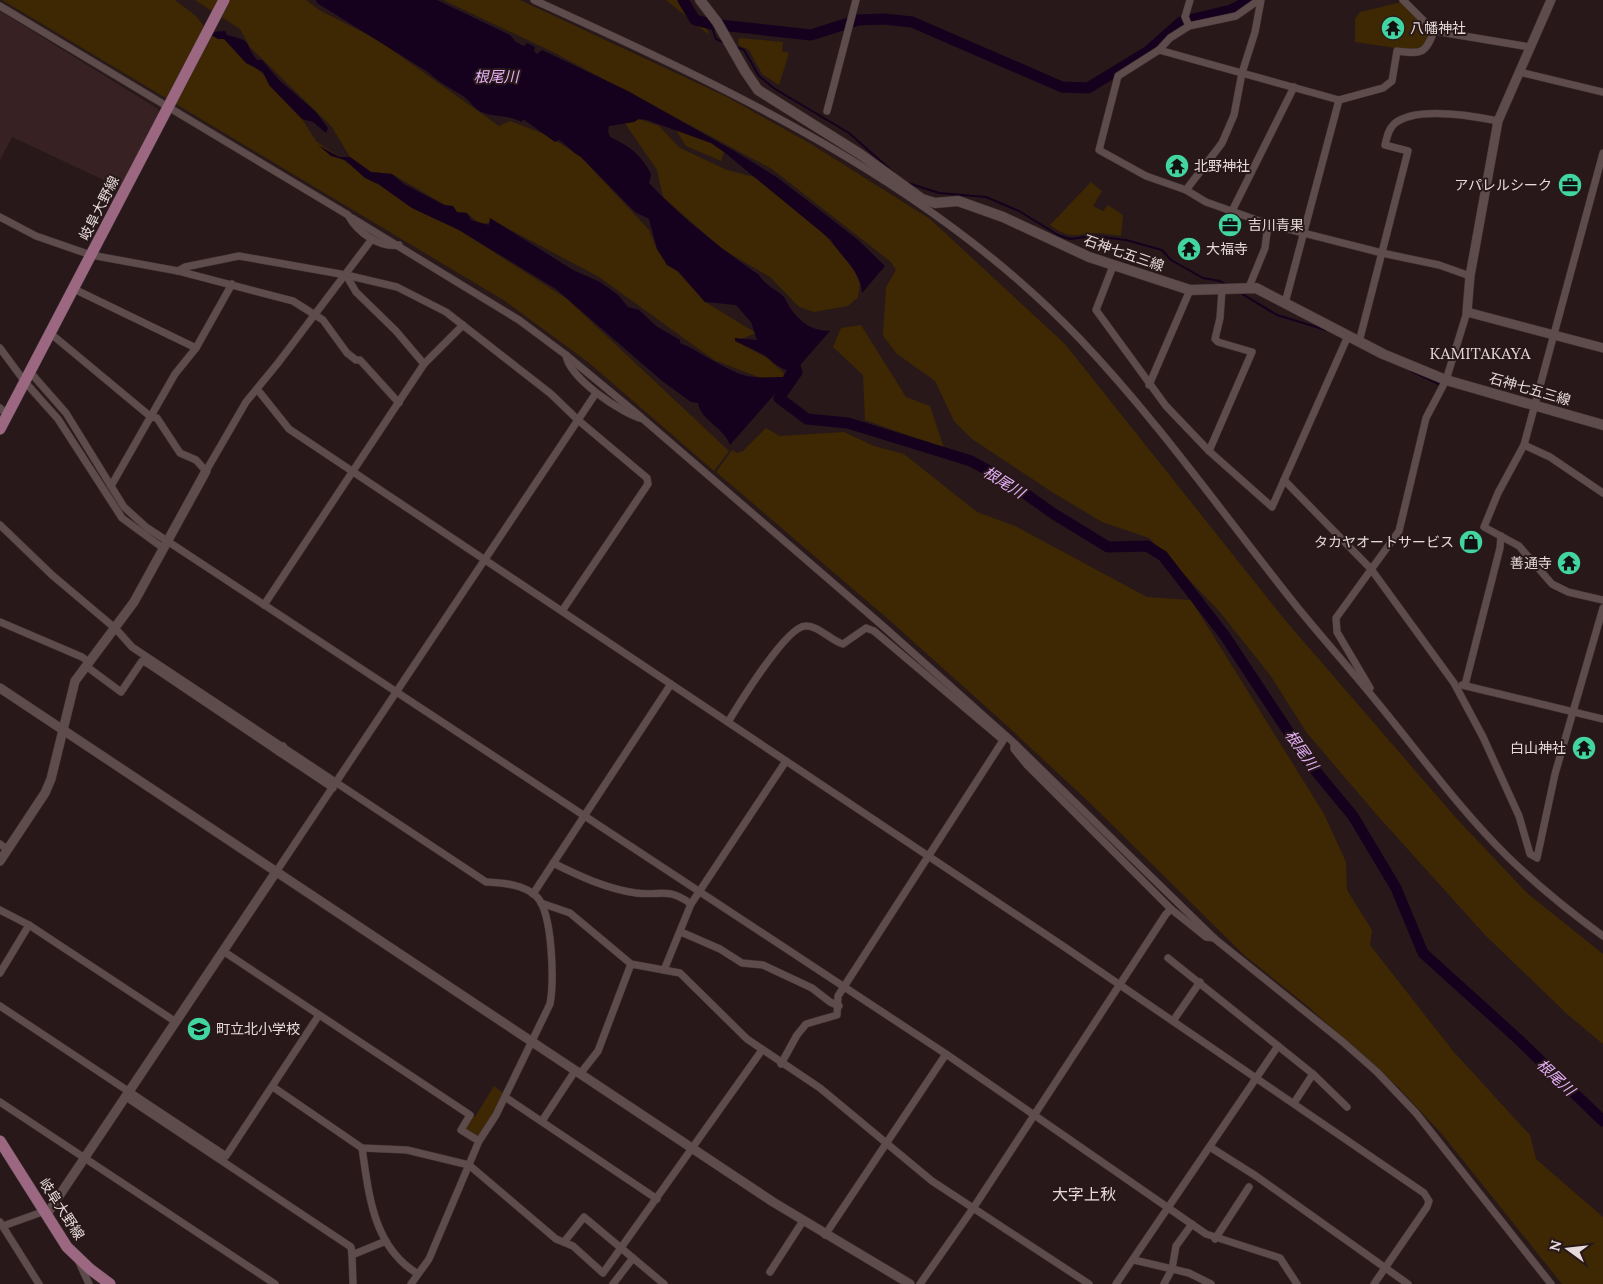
<svg xmlns="http://www.w3.org/2000/svg" width="1603" height="1284" font-family="Lora,'Noto Sans JP',serif">
	<style>
		.built { fill: #382123 }
		.green { fill: #3d2803 }
		.water { fill: #15001e }
		.lines { fill: none; stroke-linecap: round; stroke-linejoin: round }
		.stream { stroke: #15001e; stroke-width: 2 }
		.river { stroke: #15001e; stroke-width: 11 }
		.minor-casing { stroke: #3f3334; stroke-width: 8 }
		.tertiary-casing { stroke: #3f3334; stroke-width: 10 }
		.secondary-casing { stroke: #3f3334; stroke-width: 11 }
		.primary-casing { stroke: #3f3334; stroke-width: 12 }
		.minor { stroke: #5e4b4b; stroke-width: 7 }
		.tertiary { stroke: #5e4b4b; stroke-width: 9 }
		.secondary { stroke: #5e4b4b; stroke-width: 10 }
		.primary { stroke: #9c6780; stroke-width: 11 }
		.labels { text-anchor: middle; dominant-baseline: central; stroke-width: 4; stroke-linejoin: round; paint-order: stroke }
		.poi-label { font-size: 14px; fill: #e6dada; stroke: #281819; text-anchor: start }
		.street-label { font-size: 14px; fill: #e6dada; stroke: #281819 }
		.water-label { font-size: 15px; font-style: italic; fill: #e6b1f9; stroke: #281819 }
		.quarter-label { font-size: 16px; fill: #e6dada; stroke: #281819 }
	</style>
	<rect width="100%" height="100%" fill="#281819"/>
	<polygon class="built" points="0,11 158,109 159,114 121,188 12,137 0,160"/>
	<g class="green">
		<polygon points="2,0 175,0 196,16 211,35 224,39 267,78 302,119 316,141 412,208 459,230 567,299 729,451 714,471 588,362 505,301"/>
		<polygon points="195,0 306,0 319,10 378,40 499,126 510,121 547,135 581,157 649,230 657,249 705,302 756,333 736,341 767,358 784,373 783,377 761,378 714,360 599,277 494,221 481,225 467,213 457,212 392,174 371,172 350,157 332,127 250,47 240,29"/>
		<polygon points="443,0 520,0 727,97 811,144 930,219 1065,344 1285,620 1457,819 1527,893 1603,954 1603,1044 1567,1014 1485,935 1376,814 1307,733 1270,675 1219,611 1149,538 1102,522 1052,492 972,439 954,421 935,381 897,354 883,336 886,287 896,270 891,262 772,169 553,52"/>
		<polygon points="666,0 681,0 705,24 709,35"/>
		<polygon points="1402,2 1427,30 1429,34 1425,46 1415,51 1355,42 1355,19 1360,12"/>
		<polygon points="739,38 783,42 782,51 789,53 779,85 762,74 749,50 738,45"/>
		<polygon points="639,119 659,126 680,148 727,170 758,178 820,230 837,249 854,270 860,284 858,297 848,306 814,312 799,307 770,277 722,249 663,197 657,170 624,122"/>
		<polygon points="676,130 711,143 724,152 721,161 686,146"/>
		<path d="M 1091,182 L 1102,191 L 1093,206 L 1103,211 L 1108,205 L 1123,215 L 1121,236 C 1113,235 1104,233 1096,233 C 1074,235 1069,239 1050,225 Z"/>
		<polygon points="861,325 906,397 930,406 944,448 865,420 863,375 833,347 841,328"/>
		<polygon points="766,428 780,436 844,432 874,446 904,454 977,512 1015,526 1147,597 1191,600 1324,814 1346,862 1347,890 1372,930 1370,945 1453,1051 1530,1135 1536,1159 1603,1217 1603,1284 1562,1284 1441,1133 1398,1087 1305,1004 1244,955 1090,803 1004,723 887,618 716,472 732,450 737,453 743,451"/>
		<polygon points="494,1086 503,1093 493,1115 478,1138 464,1130 473,1116 475,1117"/>
	</g>
	<g class="water">
		<path d="M 316,0 L 437,0 L 510,35 L 516,42 L 524,46 L 527,43 L 535,47 L 534,51 L 537,54 L 542,50 L 628,91 L 736,152 L 778,178 L 821,211 L 858,240 L 885,266 L 862,293 C 861,271 842,258 831,240 L 724,152 L 711,143 L 647,120 L 639,119 L 634,122 L 609,126 L 608,131 L 610,137 C 630,146 641,155 651,174 L 649,183 C 682,218 720,248 759,275 C 765,285 774,288 783,296 C 786,299 788,305 791,309 C 802,324 811,330 830,331 L 730,445 C 724,427 701,421 698,403 L 691,402 L 661,380 L 556,289 L 459,230 L 412,208 L 380,185 L 365,178 L 345,160 L 331,156 L 318,145 L 339,157 L 350,157 L 371,172 L 392,174 L 404,184 L 444,205 L 453,206 L 457,212 L 467,213 L 471,220 L 489,225 L 490,218 L 573,270 L 600,282 L 618,295 L 628,307 L 639,310 L 656,326 L 680,340 L 680,343 C 701,352 719,366 740,374 C 754,379 768,377 783,377 L 787,370 C 776,367 772,360 764,355 C 757,351 743,345 735,341 L 735,338 L 757,340 L 751,322 L 736,305 L 705,302 L 679,272 L 667,265 L 657,249 L 649,219 L 635,212 L 581,157 C 572,152 567,145 559,140 L 555,142 L 523,119 L 522,122 C 506,114 499,118 484,113 C 474,110 471,101 463,96 C 451,88 439,83 428,72 L 317,3 Z"/>
		<path d="M 225,31 L 227,35 C 254,42 242,40 257,60 L 262,60 L 279,80 L 315,111 L 328,128 L 326,133 L 313,122 L 302,119 L 269,85 L 263,72 L 246,63 L 224,39 L 218,39 L 211,35 L 212,32 Z"/>
	</g>
	<g class="lines">
		<g class="stream">
			<polyline points="711,24 716,39 725,43"/>
			<polyline points="736,47 744,50 759,76 775,89 849,133 894,173"/>
			<polyline points="908,183 939,193 986,197 1019,211 1058,235 1070,239 1094,236 1126,240 1162,250 1171,260 1203,278 1220,281 1226,285"/>
			<polyline points="1239,292 1277,315 1326,330"/>
			<polyline points="1411,371 1441,385"/>
		</g>
		<g class="river">
			<polyline points="683,0 695,20 711,24 811,35 858,20 884,19 912,22 1062,87 1088,88 1147,52 1181,22 1231,10 1251,0"/>
			<polyline points="791,355 797,372 779,398 807,419 848,423 971,461 1007,481 1054,514 1108,547 1147,546 1163,556 1225,636 1309,763 1353,816 1396,888 1423,953 1518,1039 1603,1121"/>
		</g>
		<g class="minor-casing">
			<g id="minor">
				<path d="M 534,0 C 728,88 929,181 1079,338 C 1159,422 1225,517 1298,608 C 1324,640 1351,670 1377,702 C 1420,754 1460,810 1508,857 C 1538,886 1570,912 1603,936"/>
				<polyline points="1259,0 1236,16 1189,26 1170,38 1159,50 1118,76 1099,150 1146,176 1186,190 1206,202 1268,224 1382,253 1439,265 1470,276"/>
				<polyline points="1403,0 1434,31 1530,47"/>
				<path d="M 0,6 L 348,215 C 357,232 379,248 399,245"/>
				<polyline points="1189,26 1185,17 1190,0"/>
				<path d="M 1159,50 L 1339,100 L 1383,88 L 1392,81 L 1397,51 C 1421,54 1425,55 1434,31"/>
				<polyline points="1519,72 1603,92"/>
				<polyline points="827,111 856,0"/>
				<polyline points="1603,153 1524,445 1498,493 1484,527 1519,546 1552,584 1568,592 1603,600"/>
				<polyline points="1186,190 1222,143 1234,115 1242,73 1255,32 1261,0"/>
				<polyline points="1232,211 1294,87"/>
				<polyline points="0,217 36,236 91,255 178,271 293,301 323,320 347,353 356,360 360,360 399,403"/>
				<polyline points="352,218 519,320 566,355 641,417"/>
				<polyline points="1113,266 1096,310 1166,406 1209,451 1272,507 1348,336"/>
				<polyline points="178,271 185,267 239,256 346,275 397,287 446,312 551,394 578,420 647,478 648,484 562,611"/>
				<polyline points="346,275 356,292 396,331 424,364"/>
				<polyline points="1249,287 1265,248 1268,224"/>
				<polyline points="74,289 196,348"/>
				<polyline points="1285,303 1339,100"/>
				<polyline points="50,333 151,417 157,418 180,453 196,460 206,471 246,402 278,363 372,239"/>
				<path d="M 1359,342 L 1408,151 L 1385,145 C 1387,137 1388,130 1394,124 C 1415,106 1473,116 1498,121"/>
				<polyline points="0,348 25,382 58,419 122,518 163,548"/>
				<path d="M 566,355 C 569,378 622,414 643,419 L 884,627 L 1013,742 L 1215,939 L 1343,1042 L 1377,1072 L 1416,1113 L 1551,1284"/>
				<polyline points="30,372 66,413 124,507 146,527 946,1054 1206,1234 1280,1258 1297,1284"/>
				<polyline points="1149,385 1190,290"/>
				<polyline points="257,389 289,429 1063,946 1424,1193 1429,1201 1427,1207 1374,1284"/>
				<polyline points="0,408 8,415"/>
				<polyline points="1524,445 1550,457 1603,493"/>
				<polyline points="1209,451 1252,352 1218,342 1215,339 1220,318 1222,290"/>
				<polyline points="1284,480 1371,569 1454,683 1483,737 1519,816 1530,854 1537,858 1555,774 1603,608"/>
				<polyline points="111,486 175,374 196,348 232,284"/>
				<path d="M 0,525 L 52,575 L 116,629 L 132,647 L 486,882 C 503,883 524,884 537,897 C 553,914 554,982 550,1004 L 496,1115 L 479,1141 L 429,1259 L 411,1284"/>
				<polyline points="264,605 424,364 463,325"/>
				<polyline points="0,622 82,657 89,662"/>
				<polyline points="147,663 279,752 283,746"/>
				<polyline points="86,666 121,692 142,661 147,663 148,661"/>
				<polyline points="1462,685 1603,719"/>
				<polyline points="1465,685 1500,548 1501,536"/>
				<polyline points="1370,688 1337,632 1336,618 1399,531 1426,418 1446,380 1467,312"/>
				<path d="M 728,722 C 739,704 786,627 805,626 C 818,625 830,640 843,644 L 866,628 L 874,631 L 1003,740"/>
				<polyline points="1014,744 1014,749 1027,765 1171,909"/>
				<polyline points="279,752 333,788"/>
				<polyline points="0,844 7,849"/>
				<path d="M 553,863 C 579,876 607,889 636,893 C 661,896 668,887 691,904"/>
				<polyline points="276,872 596,393"/>
				<polyline points="533,894 671,684"/>
				<polyline points="541,903 570,913 631,964 680,973 747,1039 820,1088 932,1181 1089,1284"/>
				<polyline points="0,910 29,925 176,1022"/>
				<polyline points="681,932 720,949 742,963 763,965 812,988 830,1002 839,1006"/>
				<polyline points="223,951 470,1115 461,1130 479,1141"/>
				<polyline points="1168,958 1313,1074"/>
				<polyline points="664,970 691,904 786,761"/>
				<polyline points="0,973 29,925"/>
				<polyline points="0,1006 226,1156 319,1015"/>
				<polyline points="1173,1021 1200,982"/>
				<polyline points="781,1064 797,1035 806,1024 837,1015 838,996 1006,736"/>
				<polyline points="580,1074 598,1051 631,964"/>
				<polyline points="273,1087 362,1148 407,1150 469,1165 556,1239 573,1246 603,1273 762,1050"/>
				<polyline points="126,1097 351,1247 352,1255"/>
				<polyline points="505,1097 657,1199"/>
				<polyline points="0,1102 275,1284"/>
				<polyline points="1294,1103 1313,1074 1347,1107"/>
				<polyline points="542,1121 575,1071"/>
				<polyline points="1210,1147 1256,1176 1408,1284"/>
				<path d="M 362,1148 C 369,1195 373,1247 418,1274"/>
				<polyline points="0,1222 39,1284"/>
				<polyline points="3,1226 45,1211"/>
				<polyline points="825,1235 946,1054"/>
				<polyline points="1215,1239 1249,1187"/>
				<polyline points="564,1242 584,1217 664,1284"/>
				<polyline points="1134,1260 1189,1273 1211,1284"/>
				<polyline points="79,1262 89,1284"/>
				<polyline points="770,1272 803,1221"/>
				<polyline points="353,1284 352,1255 386,1241"/>
				<polyline points="613,1284 633,1258"/>
				<polyline points="920,1284 974,1207 1166,914 1171,909 1206,937 1214,938"/>
				<polyline points="1116,1284 1278,1046"/>
				<polyline points="1164,1284 1172,1269 1176,1246 1192,1224"/>
			</g>
		</g>
		<g class="tertiary-casing">
			<g id="tertiary">
				<polyline points="1551,0 1498,121 1470,276 1467,312 1603,348"/>
				<polyline points="0,688 773,1202 910,1284"/>
				<polyline points="0,861 45,793 51,779 75,681 134,602 206,471"/>
				<polyline points="47,1214 276,872"/>
			</g>
		</g>
		<g class="secondary-casing">
			<polyline id="secondary" points="700,0 717,22 745,71 758,90 860,154 922,199 935,203 958,201 1003,217 1089,257 1190,290 1256,288 1383,354 1446,380 1603,425"/>
		</g>
		<g class="primary-casing">
			<g id="primary">
				<polyline points="0,429 224,0"/>
				<polyline points="0,1141 67,1247 90,1269 110,1284"/>
			</g>
		</g>
		<use href="#minor" class="minor"/>
		<use href="#tertiary" class="tertiary"/>
		<use href="#secondary" class="secondary"/>
		<use href="#primary" class="primary"/>
	</g>
	<defs>
		<g id="temple-disc" transform="scale(1.25)"><circle r="9.5" fill="#42d4a1" stroke="#281819"/><path d="M0-6L5-2H3V0L6.5 2.5H4V6H1.5V3h-3V6H-4V2.5H-6.5L-3 0V-2H-5Z" fill="#111"/></g>
		<g id="office-disc" transform="scale(1.25)"><circle r="9.5" fill="#42d4a1" stroke="#281819"/><path d="M-6-3h4V-5.5h4V-3h4V5H-6ZM-1-4.5V-3h2v-1.5ZM-6 0V1H6V0Z" fill="#111"/></g>
		<g id="shop-disc" transform="scale(1.25)"><circle r="9.5" fill="#42d4a1" stroke="#281819"/><path d="M-5-2.5h2.3a2.7 3.5 0 0 1 5.4 0H5L5.5 6h-11ZM-1.5-2.5h3a1.5 2.3 0 0 0-3 0Z" fill="#111"/></g>
		<g id="school-disc" transform="scale(1.25)"><circle r="9.5" fill="#42d4a1" stroke="#281819"/><path d="M0-5L7-2L0 1L-7-2ZM-4 1L0 2.5L4 1V4Q0 6-4 4Z" fill="#111"/></g>
	</defs>
	<g fill-rule="evenodd">
		<use href="#temple-disc" x="1393" y="28"/>
		<use href="#temple-disc" x="1177" y="166"/>
		<use href="#office-disc" x="1570" y="185"/>
		<use href="#office-disc" x="1230" y="225"/>
		<use href="#temple-disc" x="1189" y="249"/>
		<use href="#shop-disc" x="1471" y="542"/>
		<use href="#temple-disc" x="1569" y="563"/>
		<use href="#temple-disc" x="1584" y="748"/>
		<use href="#school-disc" x="199" y="1029"/>
	</g>
	<g class="labels">
		<g class="poi-label">
			<text x="1410" y="28">八幡神社</text>
			<text x="1194" y="166">北野神社</text>
			<text x="1552" y="185" text-anchor="end">アパレルシーク</text>
			<text x="1248" y="225">吉川青果</text>
			<text x="1206" y="249">大福寺</text>
			<text x="1454" y="542" text-anchor="end">タカヤオートサービス</text>
			<text x="1552" y="563" text-anchor="end">善通寺</text>
			<text x="1566" y="748" text-anchor="end">白山神社</text>
			<text x="216" y="1029">町立北小学校</text>
		</g>
		<g class="street-label">
			<text transform="translate(99 208) rotate(-63)">岐阜大野線</text>
			<text transform="translate(1124 253) rotate(19)">石神七五三線</text>
			<text transform="translate(1530 389) rotate(16)">石神七五三線</text>
			<text transform="translate(62 1209) rotate(57)">岐阜大野線</text>
		</g>
		<g class="water-label">
			<text x="496" y="76">根尾川</text>
			<text transform="translate(1004 482) rotate(32)">根尾川</text>
			<text transform="translate(1302 750) rotate(55)">根尾川</text>
			<text transform="translate(1556 1077) rotate(43)">根尾川</text>
		</g>
		<g class="quarter-label">
			<text x="1480" y="353">KAMITAKAYA</text>
			<text x="1084" y="1194">大字上秋</text>
		</g>
	</g>
	<g transform="translate(1568 1249) rotate(285)" stroke="#281819" stroke-width="4" paint-order="stroke">
	<path d="M0-4L9 19L0 12L-9 19Z" fill="#e6dada"/>
	<text y="-8" font-size="14" font-weight="bold" text-anchor="middle" fill="#e6dada">N</text>
	</g>
</svg>
